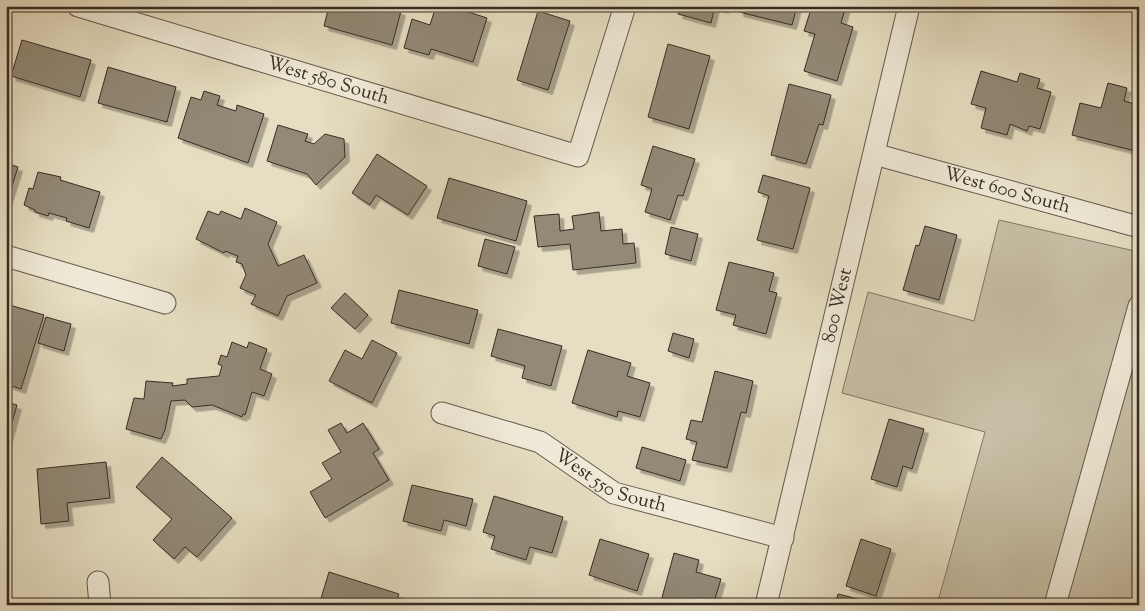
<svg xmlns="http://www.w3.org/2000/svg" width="1145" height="611" font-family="'Sorts Mill Goudy',serif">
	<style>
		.green { fill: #c8c0a7; stroke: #807666 }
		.building { fill: #928976; stroke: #372c24; filter: url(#shadow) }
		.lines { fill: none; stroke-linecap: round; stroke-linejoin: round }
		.minor-casing { stroke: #63584c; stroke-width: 23 }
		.minor { stroke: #efead7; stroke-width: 21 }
		.labels { text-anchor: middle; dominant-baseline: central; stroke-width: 5; stroke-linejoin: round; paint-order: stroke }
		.street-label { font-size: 19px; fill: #372c24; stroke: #efead7 }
	</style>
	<defs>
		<filter id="shadow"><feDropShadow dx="4.5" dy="4.5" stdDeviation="0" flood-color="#0004"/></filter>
	</defs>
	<rect width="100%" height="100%" fill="#e6dec2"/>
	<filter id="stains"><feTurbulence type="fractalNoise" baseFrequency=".004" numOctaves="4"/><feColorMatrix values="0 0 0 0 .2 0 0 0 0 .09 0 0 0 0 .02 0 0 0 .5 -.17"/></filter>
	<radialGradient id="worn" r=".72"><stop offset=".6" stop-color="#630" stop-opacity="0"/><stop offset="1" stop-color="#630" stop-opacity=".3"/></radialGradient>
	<polygon class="green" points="999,220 1139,252 1139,605 937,605 985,432 842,393 868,292 974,321"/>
	<g class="building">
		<polygon points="329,6 381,6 401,11 392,45 324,26"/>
		<polygon points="436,6 450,6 487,18 473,62 431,49 429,55 404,48 412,19 430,25"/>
		<polygon points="680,6 725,6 724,9 715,6 711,23 678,14"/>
		<polygon points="740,6 797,6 792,25 739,12"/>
		<polygon points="812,6 846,6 841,23 853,27 837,81 804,71 815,34 804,31"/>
		<polygon points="538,11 570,21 548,90 517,80"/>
		<polygon points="22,40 91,60 80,97 11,76"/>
		<polygon points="668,44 710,56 689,129 648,117"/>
		<polygon points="108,67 176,87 167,122 98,103"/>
		<polygon points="981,71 1017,82 1020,73 1040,79 1037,88 1051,92 1040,129 1029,126 1027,131 1010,124 1007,135 981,128 986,108 971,104"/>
		<polygon points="1108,83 1127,88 1124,101 1139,105 1139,152 1072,135 1080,103 1101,108"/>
		<polygon points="789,84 831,95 823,125 819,124 806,164 771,155"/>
		<polygon points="204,91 220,96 217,105 236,111 237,105 264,114 248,163 178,138 191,97 201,100"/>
		<polygon points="278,125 308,134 305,141 314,144 325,134 344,139 345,157 316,185 307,174 267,161"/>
		<polygon points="653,146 695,159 683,196 678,195 670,220 645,212 652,189 641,185"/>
		<polygon points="377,154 427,186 408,215 376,195 370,205 352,193"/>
		<polygon points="6,163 18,167 6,205"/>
		<polygon points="38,172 61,177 60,180 100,192 89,228 66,221 67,218 49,213 48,216 35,212 35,210 24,205 29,188 33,189"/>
		<polygon points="763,175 810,188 793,249 757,240 769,196 758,192"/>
		<polygon points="449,178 527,201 516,241 437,218"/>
		<polygon points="245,208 277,222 268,244 278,266 304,255 317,283 287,296 278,316 251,304 256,295 240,288 246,275 242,264 236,262 238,256 225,251 224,253 196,239 208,211 219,215 221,211 241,219"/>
		<polygon points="599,212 601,231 622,229 623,244 634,243 636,263 573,270 570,244 538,247 534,216 559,214 560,231 574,229 572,216"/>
		<polygon points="925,226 957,235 939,300 903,290 916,245 919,246"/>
		<polygon points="671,227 698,234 691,261 665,254"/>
		<polygon points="485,239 515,247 507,274 478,266"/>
		<polygon points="729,262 774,273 769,291 777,293 766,334 733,325 736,315 716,310"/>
		<polygon points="399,290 478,310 469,344 391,323"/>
		<polygon points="345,293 368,315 355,329 331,308"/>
		<polygon points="6,304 44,315 21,389 6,384"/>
		<polygon points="46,317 71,324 64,351 38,343"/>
		<polygon points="498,329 562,346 551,386 522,378 525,366 491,356"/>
		<polygon points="673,333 694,339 689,358 668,351"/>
		<polygon points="372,340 397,353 372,403 329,381 345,350 362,359"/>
		<polygon points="232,342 247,348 249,342 267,349 260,369 272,374 264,396 252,392 245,415 243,414 242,417 212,405 192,407 185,400 171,401 165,430 161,439 126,429 134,398 144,399 146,381 173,383 172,386 187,384 187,379 219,376 222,366 218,364 221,355 227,357"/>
		<polygon points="588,350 631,363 627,376 650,383 640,417 618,411 617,417 572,403"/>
		<polygon points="715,371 753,381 746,413 741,412 727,468 692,460 697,442 686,439 691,420 702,422"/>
		<polygon points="6,402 17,405 6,444"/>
		<polygon points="889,419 924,429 912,469 903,466 897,487 871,479"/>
		<polygon points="341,423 347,433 363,423 379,449 373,453 389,480 325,518 310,492 332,479 322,463 341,452 328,430"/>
		<polygon points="642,447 686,460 680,481 636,468"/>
		<polygon points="162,457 232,518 197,557 185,547 174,559 153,540 172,519 136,487"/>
		<polygon points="106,462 110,498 67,503 69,521 41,524 37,469"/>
		<polygon points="412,485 473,499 466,526 444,520 441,531 403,521"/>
		<polygon points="494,496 563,517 552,553 530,547 526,560 491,549 495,536 483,532"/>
		<polygon points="600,539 649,554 637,591 589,575"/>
		<polygon points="861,539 891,549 876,596 846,586"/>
		<polygon points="674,553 699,560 696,572 721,579 713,605 660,605"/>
		<polygon points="329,572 399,594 395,605 319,605"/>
		<polygon points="838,594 862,600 860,605 835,605"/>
	</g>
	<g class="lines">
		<g class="minor-casing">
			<g id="minor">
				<path id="s1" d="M 78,6 L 578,156 L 625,6"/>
				<path id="s2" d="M 874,154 L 1139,227"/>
				<polyline points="6,256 165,303"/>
				<path id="s3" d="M 442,413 L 540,442 L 614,493 L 783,538"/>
				<polyline points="98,582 100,605"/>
				<path id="s4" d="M 766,605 L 909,6"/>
				<polyline points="1055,605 1139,306"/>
			</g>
		</g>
		<use href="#minor" class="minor"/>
	</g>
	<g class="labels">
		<g class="street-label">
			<text stroke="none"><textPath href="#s1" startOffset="261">West 580 South</textPath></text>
			<text stroke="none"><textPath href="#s2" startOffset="138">West 600 South</textPath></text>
			<text stroke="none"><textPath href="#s4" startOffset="308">800 West</textPath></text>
			<text stroke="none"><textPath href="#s3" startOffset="184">West 550 South</textPath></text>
		</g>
	</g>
	<rect width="1145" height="611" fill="none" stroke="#e6dec2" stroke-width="25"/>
	<rect x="8" y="8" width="1130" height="596" fill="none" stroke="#372c24" stroke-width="2.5"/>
	<rect x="12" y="12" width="1120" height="586" fill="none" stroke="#372c24"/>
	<rect width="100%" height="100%" filter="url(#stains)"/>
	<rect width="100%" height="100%" fill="url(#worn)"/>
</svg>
